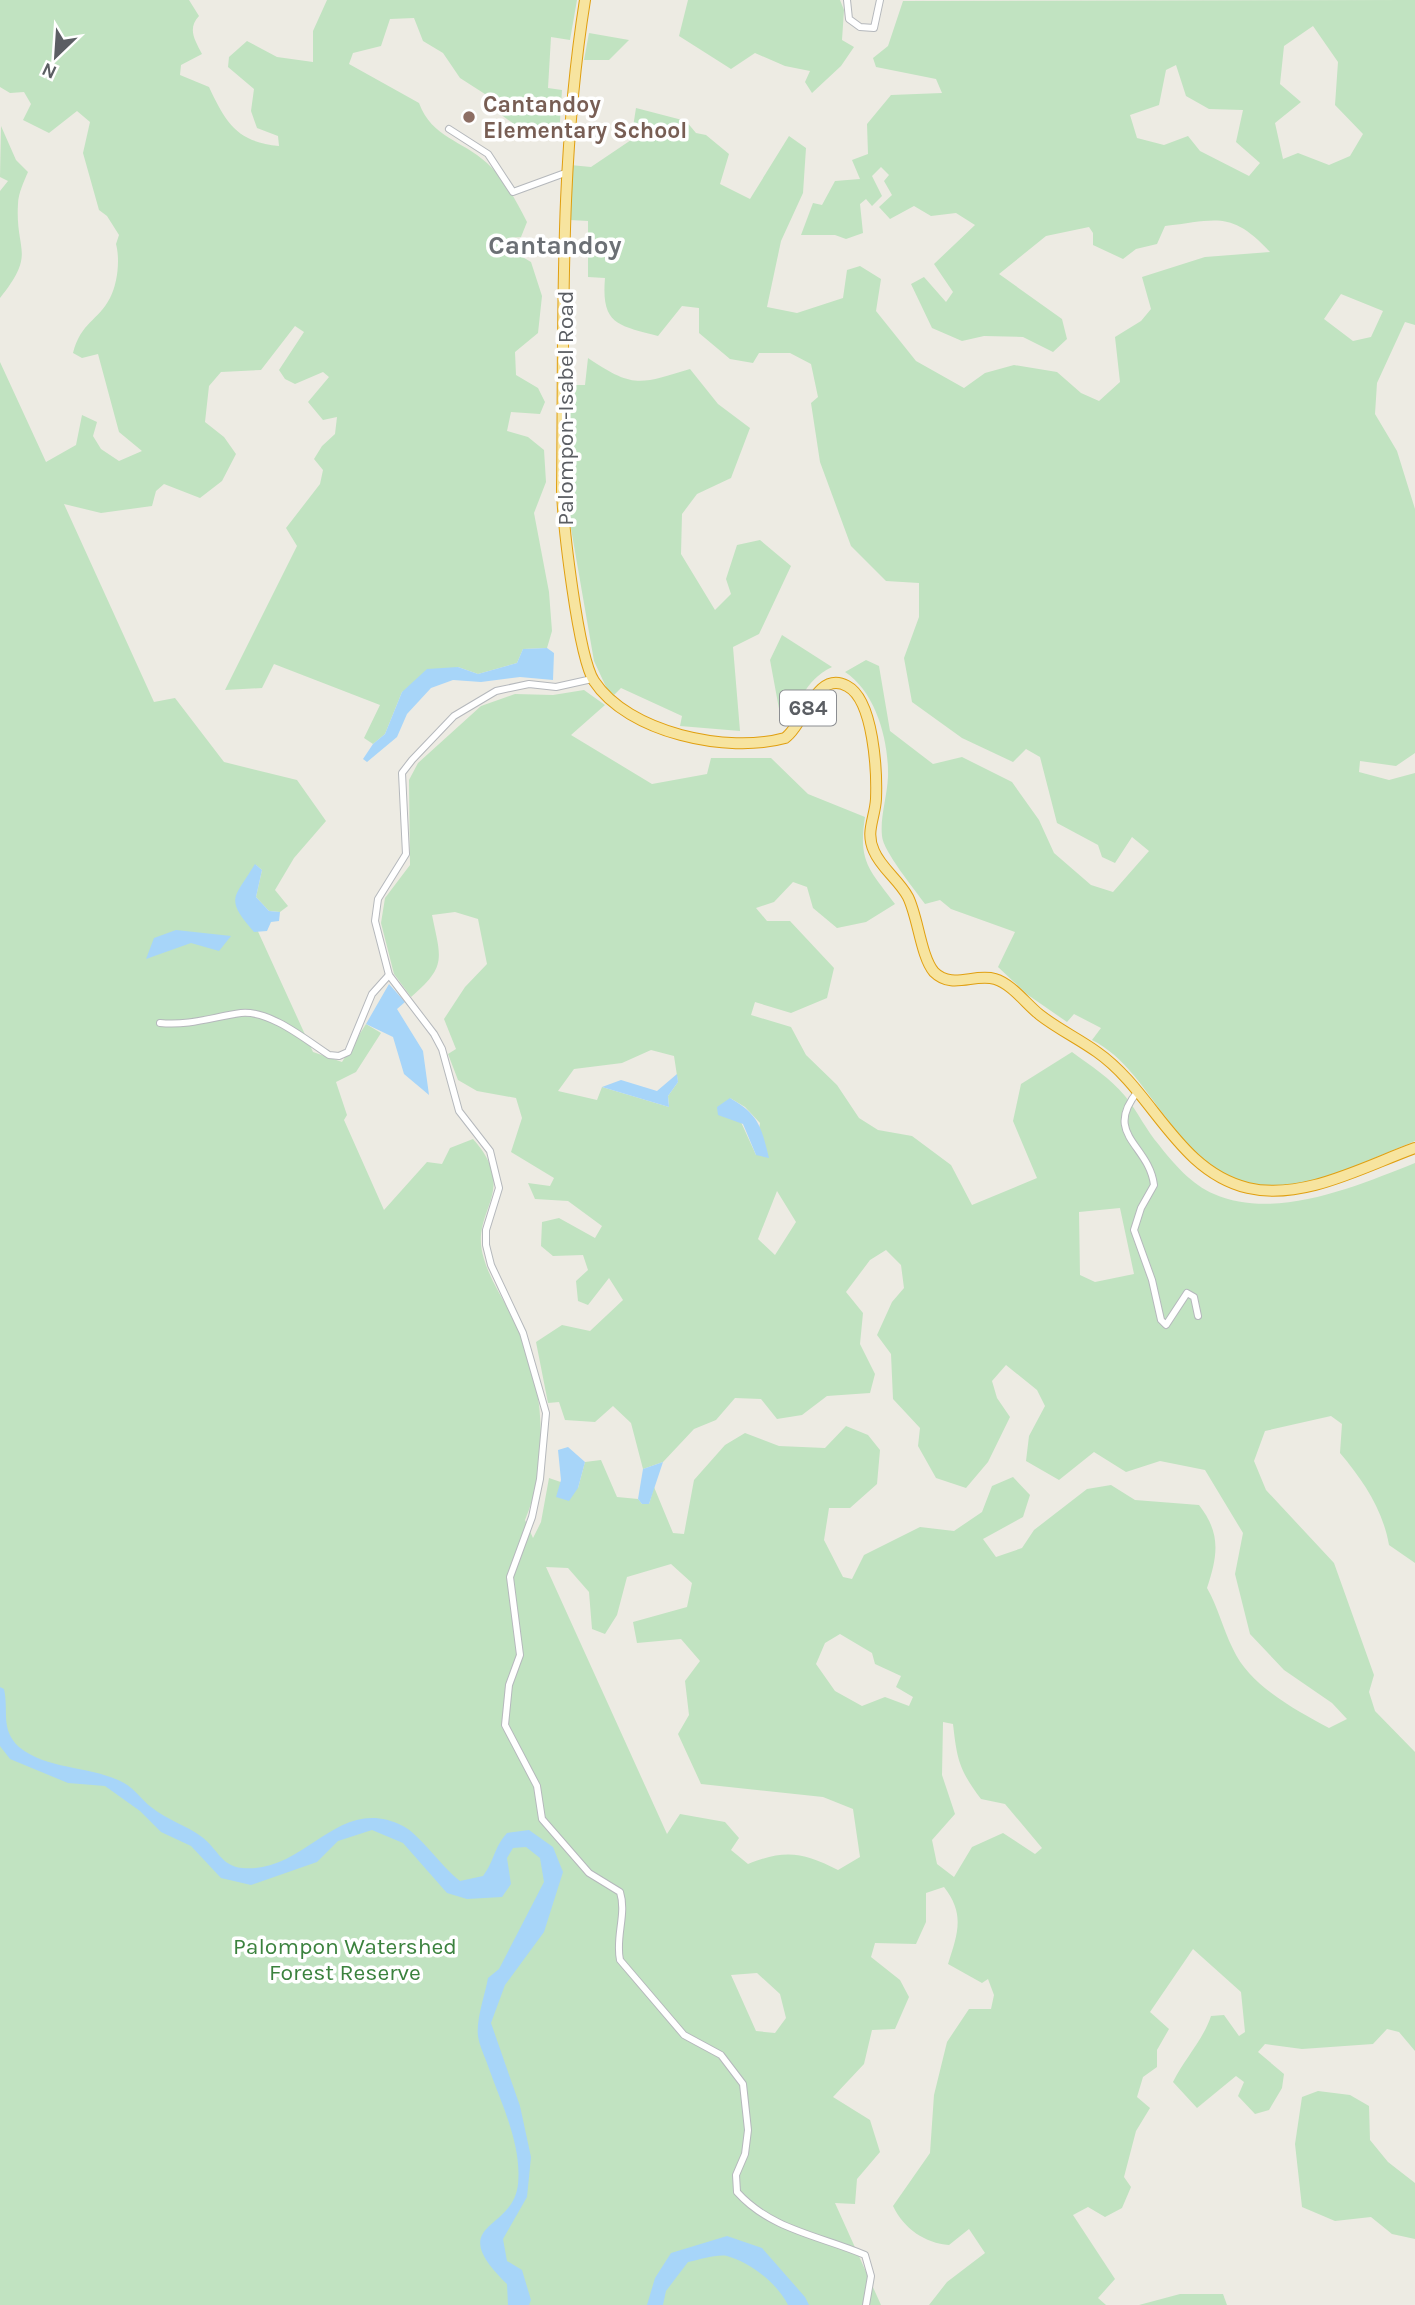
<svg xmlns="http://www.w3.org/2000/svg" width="1415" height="2305" font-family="Karla,sans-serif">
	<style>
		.green { fill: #c1e3c1; fill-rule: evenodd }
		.water { fill: #a7d5f9 }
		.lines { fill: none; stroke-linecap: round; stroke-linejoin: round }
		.minor-casing { stroke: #b5b8bc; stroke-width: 8 }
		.trunk-casing { stroke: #e09f10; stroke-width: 12 }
		.minor { stroke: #fff; stroke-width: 6 }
		.trunk { stroke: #f7e49f; stroke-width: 10 }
		.education-dot { fill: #8d6e63; stroke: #fff; stroke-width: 2.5 }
		.labels { text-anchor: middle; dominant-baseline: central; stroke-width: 7; stroke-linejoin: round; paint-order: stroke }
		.shield { fill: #fff; stroke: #8c8e92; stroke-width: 2 }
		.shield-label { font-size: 21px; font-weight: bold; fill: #5b5e63 }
		.education-label { font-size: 23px; font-weight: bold; fill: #785e54; stroke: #fff; text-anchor: start }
		.street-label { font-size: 23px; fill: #5b5e63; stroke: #fff }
		.park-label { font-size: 23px; fill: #3b823e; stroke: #fff }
		.quarter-label { font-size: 26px; font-weight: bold; fill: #6c7075; stroke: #fff }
	</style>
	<rect width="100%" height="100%" fill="#edebe3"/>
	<g class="green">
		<path d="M 0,0 L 189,0 L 199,16 C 187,29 195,40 202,54 L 181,65 L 180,75 L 209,87 C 226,123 237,142 279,146 L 278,136 L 257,128 L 251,111 L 254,89 L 228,67 L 229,57 L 247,41 L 277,57 L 313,62 L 313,31 L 327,0 L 577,0 L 570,40 L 551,37 L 548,88 L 562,90 L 559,136 L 536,140 L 500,114 L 502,105 L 460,78 L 443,53 L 423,41 L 414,18 L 390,19 L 381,46 L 353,53 L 349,64 L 419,103 C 432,138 462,140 487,163 C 505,179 516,201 527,222 L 521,237 L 508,238 L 507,248 L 531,262 L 542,296 L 538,333 L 515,352 L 516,375 L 538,388 L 545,402 L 540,414 L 511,412 L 507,431 L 528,437 L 544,450 L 546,482 L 534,513 L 549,592 L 552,631 L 547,648 L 523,649 L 517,663 L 478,674 L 458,667 L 402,692 L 385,734 L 373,744 L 364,738 L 380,705 L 274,664 L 262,688 L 225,690 L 297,546 L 286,528 L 320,484 L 323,470 L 314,459 L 322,446 L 335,434 L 337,417 L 323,420 L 308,402 L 329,377 L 323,372 L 295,384 L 285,379 L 279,370 L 304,332 L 295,326 L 261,370 L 221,372 L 209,386 L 205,422 L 224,437 L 236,454 L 222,481 L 200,498 L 164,484 L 156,491 L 152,506 L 101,513 L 64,504 L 154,702 L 175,698 L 224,762 L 297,780 L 326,821 L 294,858 L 275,890 L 288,906 L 280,912 L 269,911 L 256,897 L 262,870 L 256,865 L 239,890 L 313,1052 L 342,1062 L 366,1024 L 381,1033 L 356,1072 L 336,1082 L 347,1115 L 344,1120 L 384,1210 L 427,1162 L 442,1164 L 450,1148 L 473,1139 C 521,1193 468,1210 484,1259 C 492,1286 511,1310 522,1336 C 544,1391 549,1465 525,1520 L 533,1538 L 541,1522 L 549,1478 L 578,1488 L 585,1462 L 601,1460 L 617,1497 L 638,1499 L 642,1504 L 649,1504 L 654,1487 L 673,1533 L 684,1534 L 694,1480 L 725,1445 L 745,1433 L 779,1446 L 825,1448 L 846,1426 L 868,1435 L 880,1450 L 877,1484 L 850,1508 L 829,1508 L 824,1540 L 843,1577 L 852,1579 L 864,1555 L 920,1527 L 954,1531 L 982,1512 L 992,1486 L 1013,1477 L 1030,1495 L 1023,1517 L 983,1539 L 996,1557 L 1022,1548 L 1034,1530 L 1087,1489 L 1111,1485 L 1135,1500 L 1199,1505 C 1221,1533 1218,1555 1207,1588 C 1218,1607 1223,1629 1233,1649 C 1249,1685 1295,1710 1329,1728 L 1347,1719 L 1332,1703 L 1284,1670 L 1250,1634 L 1235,1574 L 1243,1533 L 1205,1470 L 1160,1461 L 1126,1472 L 1094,1452 L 1059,1480 L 1026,1461 L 1029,1436 L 1045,1406 L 1037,1390 L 1006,1365 L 992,1381 L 997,1398 L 1010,1417 L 988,1462 L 966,1488 L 936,1478 L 918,1446 L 920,1428 L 893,1399 L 891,1354 L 877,1335 L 892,1302 L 904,1288 L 901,1265 L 886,1250 L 870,1260 L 846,1292 L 863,1313 L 860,1344 L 875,1374 L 870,1393 L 827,1396 L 802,1415 L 777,1419 L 761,1399 L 735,1398 L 716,1420 L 694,1429 L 663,1462 L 643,1469 L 631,1423 L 613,1406 L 595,1422 L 565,1420 L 559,1402 L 548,1403 L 536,1342 L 562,1325 L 590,1331 L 623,1300 L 609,1278 L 588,1305 L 578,1301 L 576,1281 L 588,1270 L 583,1255 L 553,1256 L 541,1246 L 542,1222 L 559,1218 L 595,1238 L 602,1226 L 568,1201 L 535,1199 L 528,1183 L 550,1186 L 554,1178 L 511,1152 L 522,1118 L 516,1098 L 477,1091 L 458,1080 L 448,1054 L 456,1049 L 444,1019 L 465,987 L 487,964 L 478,919 L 455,912 L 432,915 C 441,959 447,966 411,997 L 394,974 L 381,923 L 385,898 L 410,865 L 409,780 L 418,763 L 481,706 L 515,694 L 553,695 L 584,690 L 605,705 L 571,735 L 652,784 L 707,774 L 711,758 L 771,758 L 808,794 L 865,817 C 858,862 869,869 895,904 L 866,922 L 837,928 L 813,908 L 807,887 L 793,882 L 774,902 L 756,908 L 767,921 L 790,921 L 834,968 L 827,998 L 791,1013 L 755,1002 L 751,1015 L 791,1027 L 806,1055 L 837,1085 L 859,1118 L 878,1130 L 912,1136 L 951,1165 L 972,1205 L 1037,1178 L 1013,1121 L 1021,1084 L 1072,1052 C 1091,1066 1110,1078 1125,1096 C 1138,1112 1146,1130 1159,1145 C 1173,1163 1192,1185 1214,1194 C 1276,1221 1357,1186 1415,1163 L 1415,1563 L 1389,1545 C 1383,1510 1363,1480 1340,1453 L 1342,1424 L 1331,1416 L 1265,1431 L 1254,1461 L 1266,1490 L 1334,1563 L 1374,1675 L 1369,1692 L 1375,1711 L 1415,1752 L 1415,2051 L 1399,2032 L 1387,2029 L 1373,2044 L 1302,2049 L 1265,2044 L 1258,2052 L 1284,2074 L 1282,2088 L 1269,2110 L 1255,2114 L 1238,2096 L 1244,2082 L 1236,2076 L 1197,2108 L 1173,2082 C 1185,2058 1203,2040 1211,2016 L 1224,2015 L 1239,2036 L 1245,2032 L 1241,1992 L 1193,1949 L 1150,2012 L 1169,2029 L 1157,2050 L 1157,2067 L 1143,2077 L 1137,2097 L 1150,2108 L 1136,2131 L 1124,2177 L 1131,2187 L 1122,2208 L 1105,2217 L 1088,2207 L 1073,2215 L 1115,2279 L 1098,2298 L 1106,2305 L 929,2305 L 947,2282 L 985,2253 L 969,2229 L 949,2245 C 925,2243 904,2229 893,2206 L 930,2153 L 934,2095 L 947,2042 L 969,2009 L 991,2009 L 994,1995 L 988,1979 L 982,1983 L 948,1964 C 958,1933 965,1914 944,1887 L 926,1893 L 926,1922 L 916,1944 L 875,1943 L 871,1957 L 900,1980 L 909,1997 L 895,2029 L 872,2030 L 864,2064 L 833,2097 L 870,2120 L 880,2152 L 857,2179 L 855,2204 L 835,2203 L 881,2305 L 0,2305 L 0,362 L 46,462 L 76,445 L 82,415 L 97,422 L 93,436 L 101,449 L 119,461 L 142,451 L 119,432 L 98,354 L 82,358 L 73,353 C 81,322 98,321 110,298 C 118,283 120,259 116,244 L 119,235 L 107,216 L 99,210 L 83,153 L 90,122 L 77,111 L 49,133 L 23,120 L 31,104 L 24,92 L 10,93 L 0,87 ZM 651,1050 L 674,1056 L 678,1082 L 668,1096 L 669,1107 L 602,1087 L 597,1100 L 558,1091 L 574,1069 L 622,1063 ZM 730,1098 L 745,1107 L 760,1123 L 756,1155 ZM 777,1191 L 796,1222 L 775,1255 L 758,1239 ZM 1120,1208 L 1134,1274 L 1095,1282 L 1080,1275 L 1079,1212 ZM 671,1564 L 692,1583 L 687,1607 L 633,1622 L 637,1643 L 681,1639 L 700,1661 L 685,1681 L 689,1715 L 678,1734 L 701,1784 L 823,1797 L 853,1809 L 860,1857 L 838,1870 C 803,1852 785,1849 748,1864 L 731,1850 L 739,1838 L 725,1822 L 680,1814 L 667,1834 L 546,1567 L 568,1568 L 589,1592 L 592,1629 L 605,1634 L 617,1615 L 627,1577 ZM 840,1634 L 872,1653 L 875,1664 L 901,1676 L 896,1687 L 913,1697 L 909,1706 L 885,1697 L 862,1706 L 835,1691 L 816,1664 L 825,1643 ZM 943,1722 L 953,1724 C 957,1759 959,1770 981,1799 L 1005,1804 L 1042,1848 L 1035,1854 L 1003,1833 L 972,1847 L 954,1877 L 937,1864 L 932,1840 L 955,1814 L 942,1775 ZM 757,1973 L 780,1994 L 786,2018 L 775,2033 L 756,2031 L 731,1975 Z"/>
		<polygon points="688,0 840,0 844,10 842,40 854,47 841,66 812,93 805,82 810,71 785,66 755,53 731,69 679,36"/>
		<path d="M 1415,0 L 1415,325 L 1405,322 L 1377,383 L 1375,414 L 1397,451 L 1415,509 L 1415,753 L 1396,766 L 1360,761 L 1359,772 L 1389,780 L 1415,773 L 1415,1141 C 1365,1161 1290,1202 1236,1180 C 1205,1168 1184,1142 1165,1116 C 1143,1088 1125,1057 1092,1040 L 1101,1028 L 1074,1014 L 1067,1022 L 1028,995 L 998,967 L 1015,932 L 951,909 L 940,900 L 925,904 C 915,890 883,851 882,836 C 880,817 887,797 888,777 C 889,741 876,692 845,672 L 866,660 L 879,666 L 890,731 L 933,764 L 962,757 L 1012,782 L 1039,820 L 1054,853 L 1091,885 L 1113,892 L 1149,851 L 1132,837 L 1115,863 L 1102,857 L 1098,845 L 1057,823 L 1040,757 L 1026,749 L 1013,762 L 962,738 L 912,702 L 904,658 L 919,617 L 919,583 L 886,581 L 851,546 L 820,462 L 811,403 L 818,397 L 811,364 L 790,353 L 759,353 L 753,363 L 730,359 L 699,333 L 699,308 L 682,306 L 658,336 C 618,325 601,325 605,278 L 588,277 L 588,221 L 570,220 L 570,165 L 591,167 L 631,140 L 636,108 L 686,121 L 696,133 L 706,135 L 729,154 L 720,184 L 750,199 L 789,136 L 806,148 L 803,193 L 781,241 L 767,307 L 797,313 L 843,298 L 847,270 L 860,266 L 881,279 L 876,311 L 916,361 L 964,388 L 985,373 L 1014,365 L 1057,372 L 1081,393 L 1099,401 L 1120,382 L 1115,337 L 1141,321 L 1151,309 L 1142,277 L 1205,257 L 1270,252 C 1231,210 1217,220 1165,226 L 1157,244 L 1136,249 L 1123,259 L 1093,245 L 1093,233 L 1089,227 L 1046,236 L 999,274 L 1062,319 L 1067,339 L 1053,352 L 1023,337 L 984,336 L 962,341 L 932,328 L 911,284 L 924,277 L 946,302 L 953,292 L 934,264 L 975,225 L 956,213 L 931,216 L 914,206 L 890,219 L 879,207 L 892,195 L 884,181 L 889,175 L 881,167 L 872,176 L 882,196 L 872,206 L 866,199 L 860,204 L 863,233 L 846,239 L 835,235 L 801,235 L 813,203 L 822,205 L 835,181 L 860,179 L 852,160 L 868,154 L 867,124 L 891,95 L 942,93 L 936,79 L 876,67 L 873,58 L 888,46 L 903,1 ZM 1313,26 L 1338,62 L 1335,105 L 1363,134 L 1350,156 L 1329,165 L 1298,153 L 1283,159 L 1275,123 L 1301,102 L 1280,84 L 1284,46 ZM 1176,65 L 1186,96 L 1209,109 L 1243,110 L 1236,142 L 1260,163 L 1249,176 L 1200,151 L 1188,136 L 1164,145 L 1137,138 L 1130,115 L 1159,105 L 1166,70 ZM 1341,294 L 1383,311 L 1371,337 L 1353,341 L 1324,319 Z"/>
		<polygon points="589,33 629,40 609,60 584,60"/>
		<path d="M 1,126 L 16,160 L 28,172 C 24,181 18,194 18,204 C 15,252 37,252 0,298 L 0,191 L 8,181 L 0,177 Z"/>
		<path d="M 588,358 C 634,389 640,384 690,369 L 718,404 L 750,428 L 731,478 L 697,494 L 682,514 L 681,554 L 715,610 L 731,594 L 726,579 L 737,545 L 760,540 L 791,566 L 759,634 L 733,647 L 740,731 L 680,726 L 682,716 L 621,688 L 614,695 L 607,689 L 594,661 L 569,517 L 566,485 L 569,385 L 585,385 Z"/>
		<path d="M 782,635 L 832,667 C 802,682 803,702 782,725 L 770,660 Z"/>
		<polygon points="1318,2091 1350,2095 1369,2106 1370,2140 1388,2162 1415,2183 1415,2239 1392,2234 1371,2217 1335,2221 1302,2207 1295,2144 1302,2097"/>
		<polygon points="1180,2294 1223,2294 1227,2305 1139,2305"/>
	</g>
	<g class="water">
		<polygon points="547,648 554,653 553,680 520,677 481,682 453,680 431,688 407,714 397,737 367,762 363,759 373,744 385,734 402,692 427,669 458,667 478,674 517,663 523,649"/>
		<path d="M 255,864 L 262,870 L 256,897 L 269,911 L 280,912 L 279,921 L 271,922 L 267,931 L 254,932 C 225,898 233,900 255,864 Z"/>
		<polygon points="176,930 231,936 219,951 191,943 146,959 154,938"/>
		<polygon points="389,984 405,1002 397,1009 423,1051 429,1095 404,1074 393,1037 366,1024"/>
		<polygon points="677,1074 678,1082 668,1096 669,1107 602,1087 621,1080 657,1091"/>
		<path d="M 730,1098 C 759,1115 761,1126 769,1158 L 756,1155 L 743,1124 L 718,1115 L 717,1107 Z"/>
		<polygon points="568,1447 585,1462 578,1488 569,1501 556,1497 561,1480 558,1450"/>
		<polygon points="663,1462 649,1504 642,1504 638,1499 643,1469"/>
		<path d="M 0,1687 L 4,1689 C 9,1712 0,1729 19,1747 C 49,1771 91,1765 124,1783 C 134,1788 142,1800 151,1807 C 167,1820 186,1825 202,1837 C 217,1848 221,1866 242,1868 C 307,1874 337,1793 403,1826 C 418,1833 443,1868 460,1881 L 483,1876 C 495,1860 493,1849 507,1833 L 529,1830 L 553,1847 L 563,1872 L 544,1932 L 505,1985 L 491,2023 L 520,2106 L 531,2157 L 527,2197 L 503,2239 L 507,2261 L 522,2270 L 531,2300 L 529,2305 L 508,2305 L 507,2284 C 443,2221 513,2233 518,2184 C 522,2144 501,2103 488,2066 C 485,2057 479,2045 478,2036 C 476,2019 485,1995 488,1978 L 499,1969 L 544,1882 L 540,1858 L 526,1847 L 513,1848 L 507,1858 L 511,1884 L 502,1897 L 467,1899 L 447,1893 L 403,1843 L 372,1830 L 338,1841 L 317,1862 L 251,1885 L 221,1878 L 191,1846 L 161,1832 L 140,1811 L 105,1786 L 68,1783 L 10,1759 L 0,1746 Z"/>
		<path d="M 727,2236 L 762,2248 L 805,2297 L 809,2305 L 788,2305 C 778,2284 750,2262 727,2256 C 717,2254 699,2260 688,2262 L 666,2291 L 663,2305 L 647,2305 L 655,2278 L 671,2253 Z"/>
	</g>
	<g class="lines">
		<g class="minor-casing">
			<g id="minor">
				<polyline points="847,0 849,19 860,27 874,28 880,0"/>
				<polyline points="449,129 488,154 513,192 565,173"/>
				<path d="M 592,679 L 556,687 L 529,684 L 496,691 L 454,716 L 412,760 L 402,773 L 406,854 L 378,899 L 375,921 L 389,975 L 434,1034 L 442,1049 L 459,1111 L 490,1151 L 499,1188 L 486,1230 L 486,1245 L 491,1265 L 523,1333 L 546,1413 L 540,1479 L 532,1517 L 510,1577 L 520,1655 L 509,1685 L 505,1725 L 537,1786 L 542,1819 L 589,1873 L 620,1892 C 627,1914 615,1937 620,1960 L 684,2035 L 721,2055 L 743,2084 L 748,2130 L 745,2154 L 736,2175 L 737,2192 C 771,2230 821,2236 865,2255 L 871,2276 L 866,2305"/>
				<path d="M 160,1023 C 189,1026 213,1017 241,1013 C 270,1010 306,1040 329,1055 L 339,1056 L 348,1052 L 372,994 L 389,975"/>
				<path d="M 1138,1091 C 1102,1135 1149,1144 1154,1185 L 1141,1208 L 1134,1230 L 1152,1280 L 1161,1320 L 1166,1325 L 1187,1293 L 1194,1297 L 1198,1316"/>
			</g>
		</g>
		<g class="trunk-casing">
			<path id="trunk" d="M 585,0 C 559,162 564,326 562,490 C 563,524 578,656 594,681 C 628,733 728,754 785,738 C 804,725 816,669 847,686 C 874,700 877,772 876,799 C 875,818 865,832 874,851 C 881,868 899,880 908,897 C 918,917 921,957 934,972 C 952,990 974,973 995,979 C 1012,984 1026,1004 1040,1015 C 1058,1029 1079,1039 1097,1052 C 1153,1091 1177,1171 1248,1188 C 1303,1201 1365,1166 1415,1148"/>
		</g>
		<use href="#minor" class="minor"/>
		<use href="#trunk" class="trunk"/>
	</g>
	<circle class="education-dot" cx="469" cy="117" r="7"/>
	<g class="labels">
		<rect class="shield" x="780" y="690.5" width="56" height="35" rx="5"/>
		<g class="shield-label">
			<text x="808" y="708">684</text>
		</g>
		<g class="education-label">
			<text x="483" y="104">Cantandoy<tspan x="483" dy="26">Elementary School</tspan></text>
		</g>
		<g class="street-label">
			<text transform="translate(565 408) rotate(-90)">Palompon-Isabel Road</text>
		</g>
		<g class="park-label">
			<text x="345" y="1946">Palompon Watershed<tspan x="345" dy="26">Forest Reserve</tspan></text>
		</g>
		<g class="quarter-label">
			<text x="555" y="245">Cantandoy</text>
		</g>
	</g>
	<g transform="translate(56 56) rotate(205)" stroke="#ffffff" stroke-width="5" paint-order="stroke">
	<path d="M0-5L12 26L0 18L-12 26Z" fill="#5b5e63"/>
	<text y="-10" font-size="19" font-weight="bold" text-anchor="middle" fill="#5b5e63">N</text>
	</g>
</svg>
